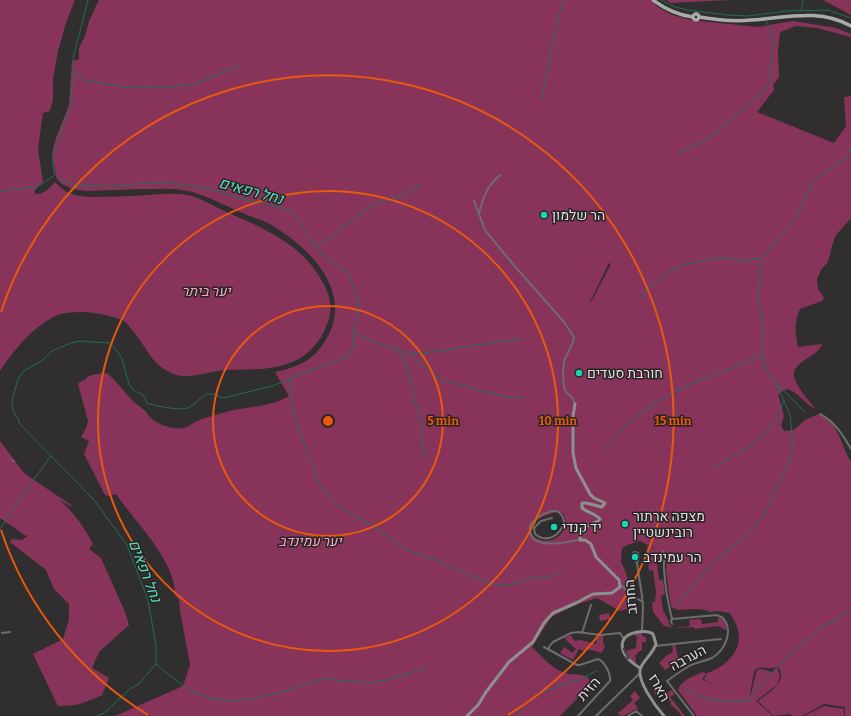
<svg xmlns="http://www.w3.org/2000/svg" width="851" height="716" font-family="Bitter,Heebo,serif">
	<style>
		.green { fill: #883359; fill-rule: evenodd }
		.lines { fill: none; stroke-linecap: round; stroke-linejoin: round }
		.stream { stroke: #216d5c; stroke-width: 1 }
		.street { stroke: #6c6d6d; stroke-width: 2 }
		.secondary { stroke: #8e908f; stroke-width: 3 }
		.primary { stroke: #a8abaa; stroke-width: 3.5 }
		.oneway { stroke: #4b4a4a }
		.ring { fill: none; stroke: #e8590c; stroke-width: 2 }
		.poi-dot { fill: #17d5b2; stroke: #272425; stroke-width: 1.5 }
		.labels { text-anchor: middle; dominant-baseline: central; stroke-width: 3; stroke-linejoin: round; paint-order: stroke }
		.poi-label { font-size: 14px; fill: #dfdddd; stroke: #272425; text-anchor: start }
		.park-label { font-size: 14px; font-style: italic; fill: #f3a7c4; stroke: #272425 }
		.street-label { font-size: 14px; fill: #dfdddd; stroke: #272425 }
		.water-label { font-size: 15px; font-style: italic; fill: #56e1c1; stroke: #272425 }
		.centre { fill: #e8590c; stroke: #272425; stroke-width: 2 }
		.ring-label { font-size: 12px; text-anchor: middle; font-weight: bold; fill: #e8590c; stroke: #272425; stroke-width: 3; stroke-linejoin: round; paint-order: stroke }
	</style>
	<rect width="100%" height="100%" fill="#312e2f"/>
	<g class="green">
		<path d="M 0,0 L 75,0 L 66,23 L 58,51 L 53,79 L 53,99 L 50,111 L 43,113 L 38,149 L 43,182 L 35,190 L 35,194 C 44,195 49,188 55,182 C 64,193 75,196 89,197 C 109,197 129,196 149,195 C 161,194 175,193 187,195 C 199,197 210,204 220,209 C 258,226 301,242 322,281 C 334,303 333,315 321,337 C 314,348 305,357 292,362 C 272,371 247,369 226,370 C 211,371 188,380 174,374 C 150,365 147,346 131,329 C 129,326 127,323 124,321 C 115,316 96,313 86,312 C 78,312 65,312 58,315 C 34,325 14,350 0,371 Z"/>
		<path d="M 99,0 L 650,0 L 658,7 L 670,14 L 690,20 L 758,27 L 793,21 L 836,28 L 851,34 L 851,37 L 817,28 L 796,26 L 780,32 L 778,51 L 779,77 L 773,85 L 774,90 L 757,112 L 834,143 L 846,126 L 844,97 L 851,96 L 851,218 L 836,235 L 832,246 L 828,262 L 821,270 L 817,279 L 818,289 L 824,298 L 822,301 L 800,309 C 794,324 795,331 798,347 L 822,344 C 818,358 788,362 795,379 C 798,389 809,400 815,409 C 804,403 798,392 787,389 L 778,394 L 784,416 L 781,426 L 784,431 L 794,430 L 805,420 L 819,414 C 842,428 839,442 851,462 L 851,716 L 845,716 L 845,707 L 824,704 L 802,716 L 793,716 L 789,714 L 774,716 L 758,701 C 768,693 789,682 778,667 C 769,670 765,666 757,668 L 754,672 L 750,694 L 748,696 L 751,694 L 756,673 L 758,669 L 761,669 L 772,672 L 777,668 L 780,676 L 777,685 L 756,701 L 773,716 L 697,716 L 678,690 C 681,680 694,676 703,672 L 706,674 L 702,679 L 717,687 L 704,679 L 707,673 C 726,667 745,649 737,627 C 736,622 732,618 730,613 L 718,611 L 710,612 L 706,610 L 696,609 L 678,610 L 671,607 L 666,571 L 667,557 L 664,552 L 662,553 L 662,562 L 658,562 L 657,561 L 659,580 L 663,580 L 665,594 L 661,596 L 663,610 L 669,622 L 669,625 L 674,628 L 690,626 L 689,620 L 701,619 L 702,624 L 718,622 L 718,617 L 724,620 L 727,629 L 725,630 L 719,626 L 694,629 L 694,627 L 675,628 L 664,626 L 653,612 L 652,602 L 655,602 L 656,592 L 653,570 L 649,571 L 647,546 L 655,549 L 640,541 L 627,545 L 622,548 L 621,562 L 624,568 L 630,585 L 627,609 L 620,611 L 597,598 L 575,605 L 551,617 L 532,647 C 542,657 554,671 569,674 C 576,675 581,674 588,677 L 590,682 L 589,686 L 560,716 L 115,716 L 183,686 L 190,665 L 180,611 L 179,599 L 175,596 C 176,561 135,522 116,494 L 109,496 L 105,495 L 84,454 L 89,441 L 81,437 L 86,428 L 88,421 L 78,384 L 80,382 L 86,379 L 87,377 C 94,374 100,373 107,373 C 120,385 129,399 144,410 C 146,411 148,415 150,417 C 158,425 173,430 184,428 C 188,427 191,424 195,422 C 206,417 218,414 230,411 C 250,406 271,407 289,396 L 275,372 C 302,366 316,359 329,334 C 352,287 305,244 268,223 C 260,219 251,217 243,213 C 228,207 214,199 198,194 C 180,187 161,189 142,189 C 123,190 105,190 87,191 L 72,189 L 62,184 L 57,179 L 52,158 L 53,149 L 56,138 L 69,105 L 72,61 L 79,59 L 79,48 L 85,36 L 89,21 ZM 609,263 L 611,264 L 590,304 L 591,300 ZM 557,512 L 563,513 C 573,533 549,549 533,536 C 526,521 545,515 557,512 Z"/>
		<polygon points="667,0 733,0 670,3"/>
		<polygon points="823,0 851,0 851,15"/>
		<path d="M 0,441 L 24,473 L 74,507 L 68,505 L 58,499 C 73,511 84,527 93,544 L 89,549 L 101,558 L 125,612 L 129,625 L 99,652 L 92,668 L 109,678 L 102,695 C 85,703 78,706 58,706 L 33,654 L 63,639 L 69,619 L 69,604 L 54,589 L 46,570 L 10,542 L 12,539 L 22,540 L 30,534 L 26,536 L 0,518 Z"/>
		<polygon points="609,613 610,619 600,621 599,615"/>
		<polygon points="642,631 642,636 646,637 646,642 642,642 642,650 637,653 637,654 635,656 636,664 629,658 626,651 636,648 637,637 634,635"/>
		<polygon points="571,635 574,641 580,640 596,644 597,636 603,636 603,644 605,646 602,653 587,649 586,652 579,649 573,660 560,653 564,647 573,653 576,649 564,638"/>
		<polygon points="672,645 675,645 679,661 665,670 659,663 666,656 673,652"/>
		<polygon points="660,684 667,693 672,690 675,694 670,697 685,716 682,716 676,709 670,704 671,702 662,691 655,695 654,691 658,688"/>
		<path d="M 635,691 L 640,698 L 634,703 L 638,709 C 631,710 627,716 621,716 L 618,713 L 633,700 L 630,696 Z"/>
		<polygon points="824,706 844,709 844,716 804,716"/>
	</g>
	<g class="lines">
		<g class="stream">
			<polyline points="661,0 675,7 687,10 728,15 747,16 787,11 828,10 851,18"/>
			<polyline points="801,11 803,0"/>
			<polyline points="74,72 84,80 118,86 146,88 193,85 240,65"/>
			<polyline points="542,98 552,47 563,0"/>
			<polyline points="678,153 706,140 715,133 761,94 770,81 773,41 769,26 765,21"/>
			<path d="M 58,178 L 68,183 L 84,185 L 115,186 L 161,182 L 195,186 L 214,190 L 250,201 L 273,206 L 293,212 L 318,251 L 349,274 L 357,296 L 359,312 L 353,332 L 354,346 L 348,356 L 272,386 L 223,398 L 213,394 L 206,394 C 199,398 195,405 188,408 C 182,411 153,406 147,403 L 143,395 L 133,390 L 129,384 L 122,359 L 118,352 L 110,343 L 80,341 L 71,343 L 52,351 L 43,360 L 24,371 L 18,379 L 12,401 L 13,411 L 19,420 L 18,422 L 94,500 L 127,545 L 148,600 L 156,646 L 156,664 L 139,684 L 130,689 L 104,713 L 97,716"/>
			<polyline points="0,192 13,189 37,187 55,175 53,167 53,154 70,107 74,72 73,58 88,0"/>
			<polyline points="314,245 325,242 364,211 381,201 397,197 421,186"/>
			<polyline points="641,298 648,288 669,272 684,265 716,258 728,258 744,261 761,258"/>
			<polyline points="353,332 375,343 410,354 432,373 446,382 468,386 481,391 506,397 524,398"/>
			<polyline points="398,350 407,367 421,425 425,459"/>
			<path d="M 411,354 C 448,351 484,343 521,339"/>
			<polyline points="290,378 292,404 297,425 309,455 316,477 325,493 343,509 372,525 407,550 436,560 483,581 495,584 510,585 532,578 545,578 561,573"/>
			<polyline points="805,412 776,383 765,368 762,353 763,335 761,313 758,298 762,258 796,218 812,184 819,176 832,168 847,156 851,150"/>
			<path d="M 606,449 C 611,443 616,436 622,430 C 645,405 676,390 708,377 C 725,370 746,365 761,354"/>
			<polyline points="712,469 755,443 767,432 777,417 784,401"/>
			<path d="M 0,529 C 16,504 33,480 51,456"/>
			<polyline points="676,604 682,599 711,565 748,534 764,515 782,477 791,457 793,444 790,415 777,385"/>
			<path d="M 156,664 C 169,675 183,687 198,694 C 225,706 258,699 285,691 C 297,688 308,682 320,680 C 339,678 359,684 378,682 C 392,680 414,671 428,667"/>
			<path d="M 683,688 C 695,694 708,700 722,701 C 730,702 739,701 748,701 L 760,685 L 789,655 L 826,624 L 837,620 L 851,607"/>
			<polyline points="518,716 521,706 543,692 578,680 596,671"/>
		</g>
		<g class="street">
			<polyline points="474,201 485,230 512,263 564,322 574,337 573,342 564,361 563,372 564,387 566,392 572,397 575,404"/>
			<path d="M 479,213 C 483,197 488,185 500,175"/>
			<path d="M 820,414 C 835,422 843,435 851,449"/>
			<polyline points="13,461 14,461"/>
			<path d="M 552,518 L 541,521 L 534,528 L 535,534 C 547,544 561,535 564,522 C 561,501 538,515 530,525 L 530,533 L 534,540 C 550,547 564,542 580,540"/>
			<path d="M 663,551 C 666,557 663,563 664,569 C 665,587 668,603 672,619"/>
			<polyline points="637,563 639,557 638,553 635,552 633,553 632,556 637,563 642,596 643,608 642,630"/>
			<polyline points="621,585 631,595 643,602"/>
			<path d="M 672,624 L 671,621 L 672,619 L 717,615 L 723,618 C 734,631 725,650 712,658 C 705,661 698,662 691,665 C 682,670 675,675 667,681 L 694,716"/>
			<polyline points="2,633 10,632"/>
			<polyline points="582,633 591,605"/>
			<polyline points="655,646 721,639"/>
			<path d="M 544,647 L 577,665 L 580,665 L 598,659 C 605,662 611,674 610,681 L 578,716"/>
			<polyline points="549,650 549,647 553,642 571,633 578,632 600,635 620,633 624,639"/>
			<polyline points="596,716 639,674"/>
			<polyline points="628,716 636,711 642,716"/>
		</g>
		<g class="secondary">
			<path d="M 640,668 C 632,663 619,653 623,641 C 626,632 646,629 653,634 L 656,644 C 653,653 645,659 641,667 C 635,679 656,707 664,716"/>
			<path d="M 467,716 L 478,705 L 486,692 L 509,662 L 533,642 L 544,623 L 553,613 L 576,603 L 589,596 L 593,594 L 612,593 L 620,587 L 619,580 L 596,557 L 591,544 L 585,540 L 580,540 L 581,529 L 598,521 L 600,519 C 596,514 587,512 582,508 L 582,503 L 586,503 L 602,507 L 605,503 L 594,498 L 590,494 L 576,468 L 573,453 L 573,416 L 575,404"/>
		</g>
		<g class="primary">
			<path d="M 653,0 C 665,9 678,15 693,17"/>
			<circle cx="696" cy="17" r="3"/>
			<path d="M 699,17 C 717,20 733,22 751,20 C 786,18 818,8 851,26"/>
		</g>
	</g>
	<defs><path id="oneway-shaft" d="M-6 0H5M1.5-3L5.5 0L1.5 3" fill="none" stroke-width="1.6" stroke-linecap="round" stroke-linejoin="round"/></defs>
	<use class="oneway" href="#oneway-shaft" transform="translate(626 654) rotate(62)"/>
	<g class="ring">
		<circle cx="328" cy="421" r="115"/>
		<circle cx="328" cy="421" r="230"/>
		<path d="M148 715A345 345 0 0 1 1 530M1 312A345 345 0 1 1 508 715"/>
	</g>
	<g class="poi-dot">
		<circle cx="544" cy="215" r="4"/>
		<circle cx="579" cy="373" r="4"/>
		<circle cx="625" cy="524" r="4"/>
		<circle cx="554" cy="527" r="4"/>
		<circle cx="635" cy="557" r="4"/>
	</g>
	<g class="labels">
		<g class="poi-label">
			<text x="552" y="215">הר שלמון</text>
			<text x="587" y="373">חורבת סעדים</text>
			<text x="633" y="516">מצפה ארתור<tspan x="633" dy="16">רובינשטיין</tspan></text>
			<text x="562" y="527">יד קנדי</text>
			<text x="643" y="557">הר עמינדב</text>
		</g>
		<g class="park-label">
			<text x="206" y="291">יער ביתר</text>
			<text x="310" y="541">יער עמינדב</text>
		</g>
		<g class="street-label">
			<text transform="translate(631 597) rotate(-95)">החרוב</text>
			<text transform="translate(688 658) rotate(-28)">הערבה</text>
			<text transform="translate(659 688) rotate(61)">הארז</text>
			<text transform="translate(589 689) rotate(-47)">הזית</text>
		</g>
		<g class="water-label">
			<text transform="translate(251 191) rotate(15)">נחל רפאים</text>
			<text transform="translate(145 571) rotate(69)">נחל רפאים</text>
		</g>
	</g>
	<circle cx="328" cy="421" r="6" class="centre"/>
	<g class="ring-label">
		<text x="443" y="425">5 min</text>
		<text x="558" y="425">10 min</text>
		<text x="673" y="425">15 min</text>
	</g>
</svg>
